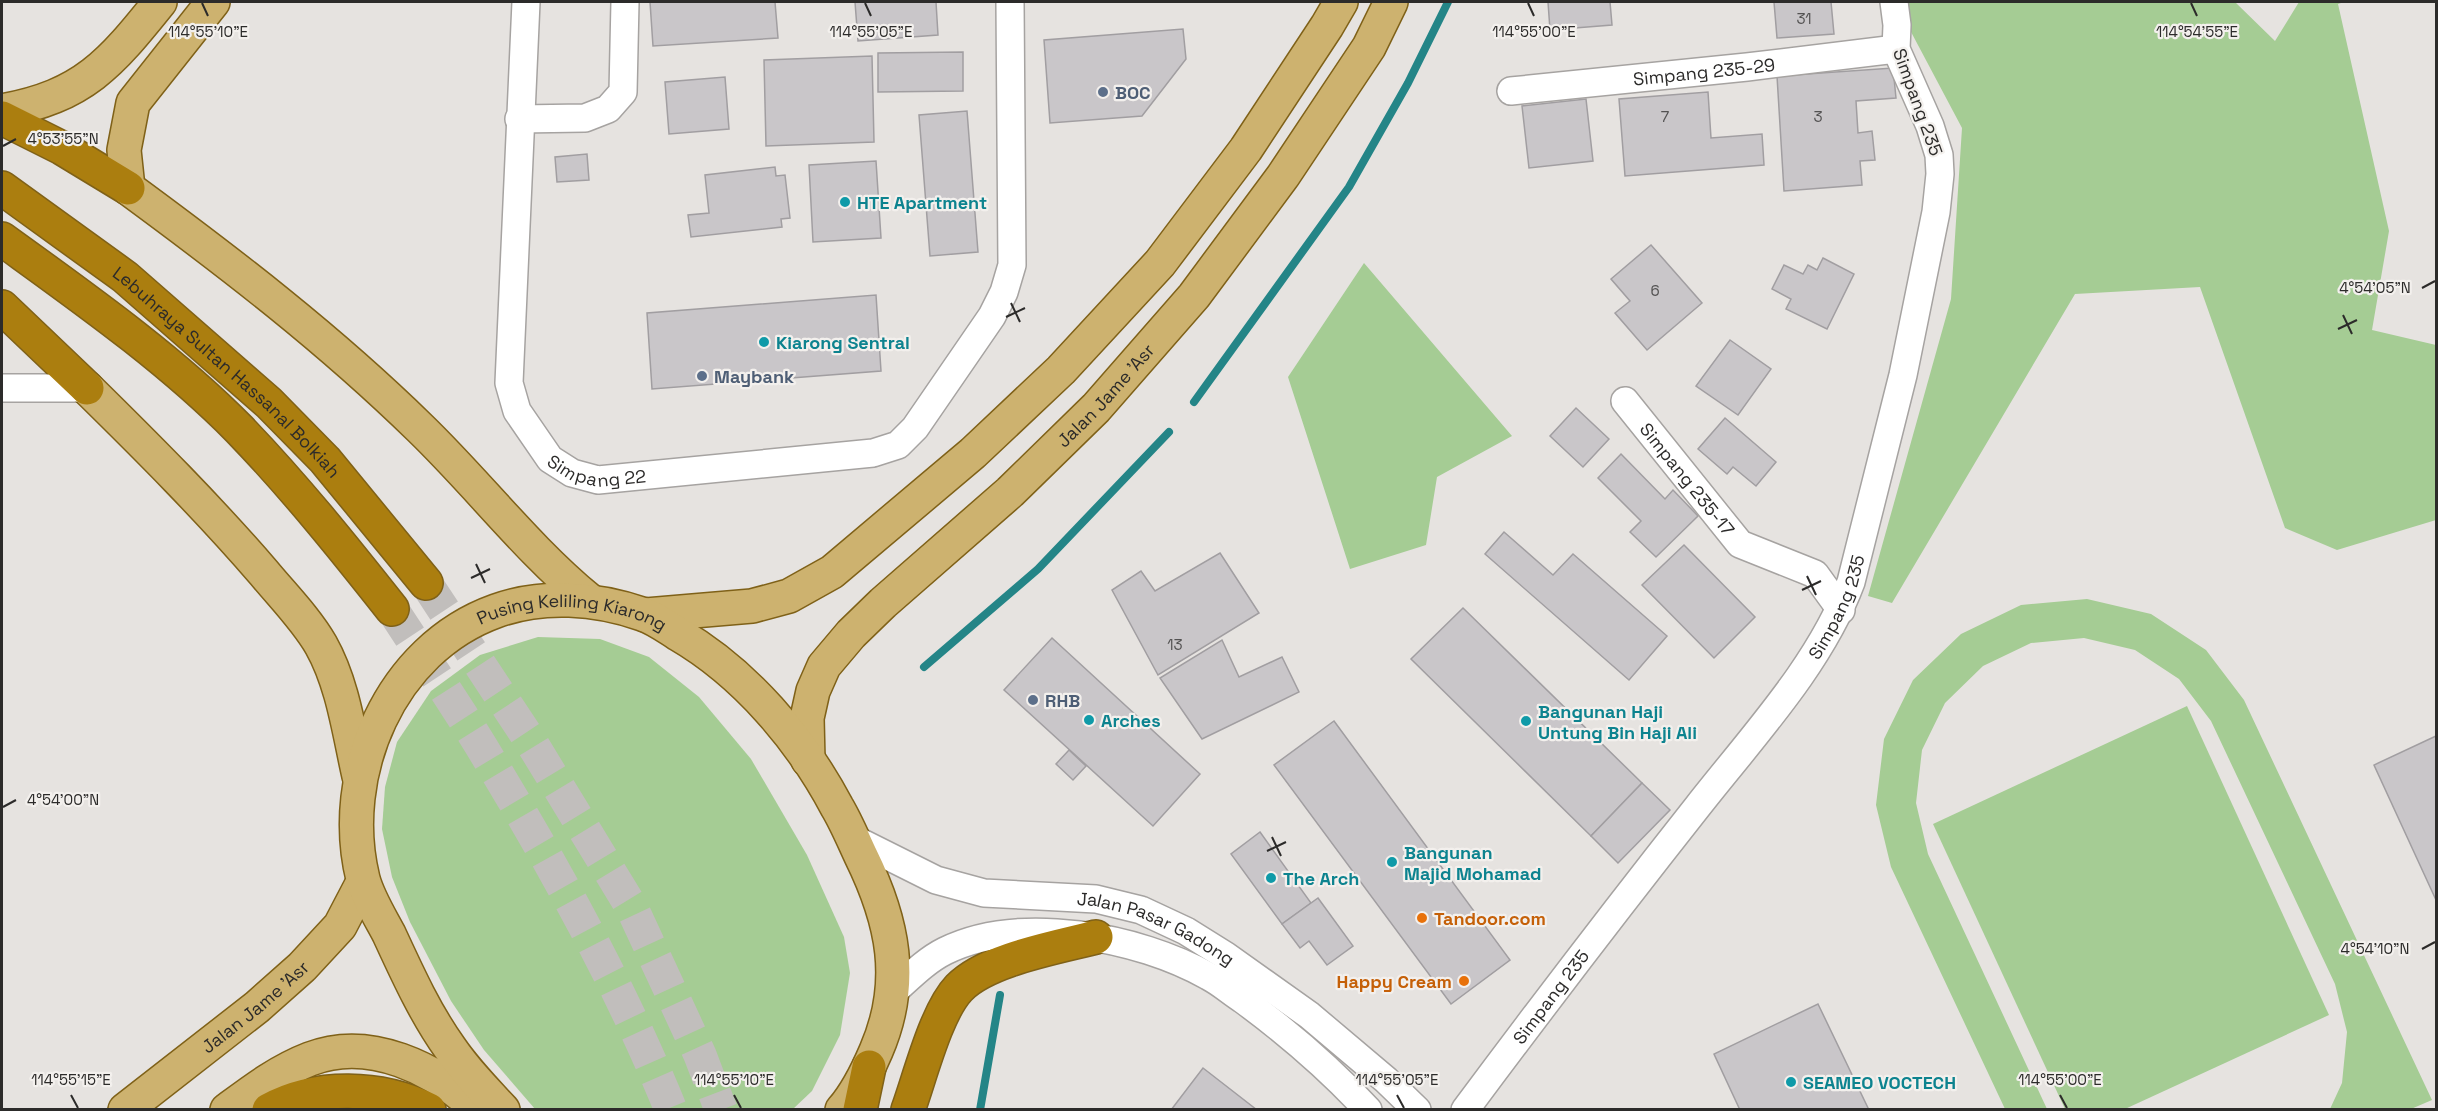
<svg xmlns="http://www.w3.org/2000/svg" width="2438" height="1111" font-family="'Space Grotesk',sans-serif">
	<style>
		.green { fill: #a5cc94 }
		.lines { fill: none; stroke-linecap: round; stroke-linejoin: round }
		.stream { stroke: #248587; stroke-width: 8 }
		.building { fill: #c9c6c9; stroke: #a19ea1; stroke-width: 1.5 }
		.highway-tunnel { stroke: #c1bebc; stroke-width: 33; stroke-dasharray: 33 16; stroke-linecap: butt }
		.minor-casing { stroke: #a6a3a1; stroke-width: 30 }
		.major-casing { stroke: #7f6118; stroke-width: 36 }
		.highway-casing { stroke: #7f6118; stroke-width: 36 }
		.minor { stroke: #fff; stroke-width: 27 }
		.major { stroke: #cdb26f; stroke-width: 33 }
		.highway { stroke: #ab7e0f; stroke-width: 33 }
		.ticks { fill: none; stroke: #2c2b2a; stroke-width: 2 }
		.service-dot { fill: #5c6f8a; stroke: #f3f0ed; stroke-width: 2 }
		.culture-dot { fill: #0f9aa8; stroke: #f3f0ed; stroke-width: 2 }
		.food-dot { fill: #e8710a; stroke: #f3f0ed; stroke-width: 2 }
		.labels { text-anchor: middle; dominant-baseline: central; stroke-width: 4.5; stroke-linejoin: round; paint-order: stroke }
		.number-label { font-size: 15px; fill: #535252 }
		.street-label { font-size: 18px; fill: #2c2b2a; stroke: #f3f0ed }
		.service-label { font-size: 18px; font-weight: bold; fill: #4e5e75; stroke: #f3f0ed; text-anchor: start }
		.culture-label { font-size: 18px; font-weight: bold; fill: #0d838f; stroke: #f3f0ed; text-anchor: start }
		.food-label { font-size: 18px; font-weight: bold; fill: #c56008; stroke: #f3f0ed; text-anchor: start }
		.ticks-label { font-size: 15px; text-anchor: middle; fill: #2c2b2a; stroke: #f3f0ed; stroke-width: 4.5; stroke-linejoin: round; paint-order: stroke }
	</style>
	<rect width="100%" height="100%" fill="#e6e3e0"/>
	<g class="green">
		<polygon points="1905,2 2235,2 2275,41 2299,2 2344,2 2338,4 2389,231 2372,330 2436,345 2436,520 2337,550 2285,528 2200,287 2075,294 1892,603 1868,596 1951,299 1962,128 1910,30"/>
		<polygon points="1364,263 1512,436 1437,477 1426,545 1350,569 1288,377"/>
		<polygon points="2087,599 2151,614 2206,650 2244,700 2432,1100 2411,1109 2330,1109 2342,1083 2347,1032 2335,984 2211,721 2179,679 2135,650 2084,638 2031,643 1983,666 1945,703 1922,750 1916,803 1928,854 2047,1109 2005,1109 1891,867 1876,805 1884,739 1913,680 1961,634 2021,605"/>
		<polygon points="538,637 600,639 649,657 699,697 751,759 807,855 844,937 850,973 840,1035 812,1091 793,1109 535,1109 484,1050 451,1001 410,922 392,877 382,829 385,787 397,742 431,691 480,655"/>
		<polygon points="2187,706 2329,1015 2125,1109 2065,1109 1933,824"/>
	</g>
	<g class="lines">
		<g class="stream">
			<polyline points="1194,402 1349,187 1408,83 1448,2"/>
			<polyline points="924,667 1038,569 1169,432"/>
			<polyline points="980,1110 1000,995"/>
		</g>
	</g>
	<g class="building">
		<polygon points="650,2 775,2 778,38 653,46"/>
		<polygon points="855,2 936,2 938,35 858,41"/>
		<polygon points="1548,2 1610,2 1612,25 1550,30"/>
		<polygon points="1774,2 1831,2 1834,34 1777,38"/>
		<polygon points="1183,29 1186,59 1142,116 1050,123 1044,40"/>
		<polygon points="963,52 963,91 878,92 878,53"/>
		<polygon points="872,56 874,142 766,146 764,60"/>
		<polygon points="1893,68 1896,98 1856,101 1858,133 1872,131 1875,160 1860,161 1862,185 1784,191 1777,76"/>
		<polygon points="725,77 729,129 669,134 665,82"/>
		<polygon points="1708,92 1711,138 1762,134 1764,165 1625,176 1619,99"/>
		<polygon points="1586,99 1593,161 1529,168 1522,106"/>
		<polygon points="967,111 978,252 930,256 919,115"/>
		<polygon points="587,154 589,180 557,182 555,157"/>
		<polygon points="876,161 881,238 813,242 809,165"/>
		<polygon points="775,167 776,176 785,175 790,218 781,219 782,227 691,237 688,215 709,213 705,175"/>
		<polygon points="1651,245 1702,303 1647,350 1615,313 1630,301 1611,279"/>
		<polygon points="1823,258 1854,274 1827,329 1786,309 1791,299 1772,289 1784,265 1803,274 1808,265 1817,270"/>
		<polygon points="876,295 881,371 652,389 647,313"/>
		<polygon points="1730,340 1771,369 1738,415 1696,386"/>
		<polygon points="1576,408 1609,439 1583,467 1550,436"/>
		<polygon points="1725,418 1776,462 1756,486 1733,467 1727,474 1698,449"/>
		<polygon points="1621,454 1665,499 1673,490 1698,516 1656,557 1630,532 1641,521 1598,478"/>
		<polygon points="1504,532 1553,575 1573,554 1667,636 1629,680 1485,554"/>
		<polygon points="1684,545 1755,617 1714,658 1642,585"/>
		<polygon points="1220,553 1259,613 1158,675 1112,590 1141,571 1155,591"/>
		<polygon points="1463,608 1642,783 1591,836 1411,659"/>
		<polygon points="1052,638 1200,774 1153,826 1004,690"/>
		<polygon points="1222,640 1239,677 1282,657 1299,692 1202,739 1160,678"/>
		<polygon points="1334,721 1510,960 1451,1004 1274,765"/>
		<polygon points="2436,736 2436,900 2374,765"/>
		<polygon points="1069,750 1086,766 1073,780 1056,764"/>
		<polygon points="1642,783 1670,810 1618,863 1591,836"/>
		<polygon points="1260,832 1311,903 1282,924 1231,854"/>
		<polygon points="1318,898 1353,946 1327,965 1309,941 1300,948 1282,924"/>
		<polygon points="1818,1004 1869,1110 1740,1110 1714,1054"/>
		<polygon points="1203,1068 1257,1110 1171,1110"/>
	</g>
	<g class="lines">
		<g class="highway-tunnel">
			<polyline points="426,583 533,745 632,908 700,1055 721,1110"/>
			<path d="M 392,609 C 426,661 461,712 493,766 C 559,875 623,992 671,1110"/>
		</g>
		<g class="minor-casing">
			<g id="minor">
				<path id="s1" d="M 526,2 L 509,383 L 517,411 L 550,459 L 572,473 L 598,480 L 873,453 L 898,445 L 915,428 L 992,316 L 1004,292 L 1012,265 L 1010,2"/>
				<path id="s2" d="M 1511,91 L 1747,67 L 1896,49"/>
				<polyline points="519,119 585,118 608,109 623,92 625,2"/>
				<polyline points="2,388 87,388"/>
				<path id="s3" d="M 1625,401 L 1740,544 L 1815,574 L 1841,610"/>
				<path id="s4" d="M 852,838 L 936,880 L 984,893 L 1096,899 L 1141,910 L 1186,931 L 1226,956 L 1309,1015 L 1386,1080 L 1417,1110"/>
				<path d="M 892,993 C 909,978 925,961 945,951 C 1020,914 1139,937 1208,976 C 1220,982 1231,992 1242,999 C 1287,1032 1330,1069 1368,1110"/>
				<path id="s5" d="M 1465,1110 C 1541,1008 1619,906 1698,806 C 1752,737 1820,665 1851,582 L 1903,375 L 1936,212 L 1940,174 L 1939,155 L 1930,126 L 1896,49 L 1897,25 L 1894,2"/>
			</g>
		</g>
		<g class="major-casing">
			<g id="major">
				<path d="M 213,2 L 133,103 L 124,150 L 128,188 C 230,263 329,339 420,428 C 478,484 527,549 589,600"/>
				<path d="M 2,111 C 84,96 110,64 160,2"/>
				<path d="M 87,388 C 148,448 208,508 264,573 C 283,596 306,619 321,645 C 343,684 349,732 359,776"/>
				<polyline points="646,615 752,606 789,596 832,572 973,453 1061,370 1160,263 1246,149 1327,26 1341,2"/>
				<path id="s6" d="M 808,760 L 807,718 L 813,691 L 824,666 L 851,634 L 883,603 L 1010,492 L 1096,408 L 1194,296 L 1283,176 L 1369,47 L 1391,2"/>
				<path id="s7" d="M 125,1110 L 257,1007 L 302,967 L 340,926 L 363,882"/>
				<path d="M 227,1110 C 254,1090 279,1071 310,1059 C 369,1036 436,1068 478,1110"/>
				<path id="s8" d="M 503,1110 C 484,1090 465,1070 450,1048 C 425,1013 407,973 389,934 C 380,917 368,898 363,879 C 337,774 390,649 496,611 C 543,594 596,598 642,614 C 655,618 667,627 678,634 C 745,673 801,739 837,807 C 846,822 853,839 861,856 C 893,921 906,982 876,1051 C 867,1072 857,1093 842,1110"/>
			</g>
		</g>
		<g class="highway-casing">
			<g id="highway">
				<polyline points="2,118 62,148 128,188"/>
				<path id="s9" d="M 2,188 L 125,277 L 269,403 L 325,460 L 426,583"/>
				<path d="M 2,239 C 82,297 169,358 239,429 C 294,486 343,547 392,609"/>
				<polyline points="2,307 87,388"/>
				<path d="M 269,1110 C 316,1084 381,1086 429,1110"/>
				<polyline points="860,1110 869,1067"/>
				<path d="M 908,1110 C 920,1077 936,1012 959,988 C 987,959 1058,947 1096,937"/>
			</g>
		</g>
		<use href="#minor" class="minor"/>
		<use href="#major" class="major"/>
		<use href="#highway" class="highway"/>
	</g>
	<path class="ticks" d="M 202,3 L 208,16M 865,3 L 871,16M 1528,3 L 1534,16M 2191,3 L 2197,16M 3,146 L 16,139M 2422,288 L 2435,281M 1011,303 L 1020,322M 2343,315 L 2352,334M 1006,317 L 1025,308M 2338,329 L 2357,320M 476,564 L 485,583M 1807,576 L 1816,595M 471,578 L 490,569M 1802,590 L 1821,581M 3,807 L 16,800M 1272,837 L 1281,856M 1267,851 L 1286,842M 2422,949 L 2435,942M 71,1095 L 78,1108M 734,1095 L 741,1108M 1397,1095 L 1404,1108M 2060,1095 L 2067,1108"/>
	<g class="service-dot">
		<circle cx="1103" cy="92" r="6"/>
		<circle cx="702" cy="376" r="6"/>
		<circle cx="1033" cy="700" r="6"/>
	</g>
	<g class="culture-dot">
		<circle cx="845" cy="202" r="6"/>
		<circle cx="764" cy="342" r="6"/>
		<circle cx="1089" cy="720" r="6"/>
		<circle cx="1526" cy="721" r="6"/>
		<circle cx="1392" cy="862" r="6"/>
		<circle cx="1271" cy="878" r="6"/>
		<circle cx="1791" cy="1082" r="6"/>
	</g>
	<g class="food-dot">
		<circle cx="1422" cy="918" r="6"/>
		<circle cx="1464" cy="981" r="6"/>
	</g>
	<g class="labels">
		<g class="number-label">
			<text x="1804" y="18">31</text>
			<text x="1665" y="116">7</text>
			<text x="1818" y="116">3</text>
			<text x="1655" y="290">6</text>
			<text x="1175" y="644">13</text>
		</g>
		<g class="street-label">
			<text stroke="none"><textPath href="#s2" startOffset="194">Simpang 235-29</textPath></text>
			<text transform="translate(1918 102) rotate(70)">Simpang 235</text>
			<text stroke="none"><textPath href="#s9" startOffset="291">Lebuhraya Sultan Hassanal Bolkiah</textPath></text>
			<text stroke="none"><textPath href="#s6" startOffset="488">Jalan Jame 'Asr</textPath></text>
			<text stroke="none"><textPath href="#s1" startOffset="519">Simpang 22</textPath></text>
			<text stroke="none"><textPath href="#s3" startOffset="100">Simpang 235-17</textPath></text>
			<text stroke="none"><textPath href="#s5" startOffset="627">Simpang 235</textPath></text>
			<text stroke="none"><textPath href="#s8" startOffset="676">Pusing Keliling Kiarong</textPath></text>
			<text stroke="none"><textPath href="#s4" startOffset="322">Jalan Pasar Gadong</textPath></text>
			<text stroke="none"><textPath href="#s5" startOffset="142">Simpang 235</textPath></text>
			<text stroke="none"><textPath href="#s7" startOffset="166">Jalan Jame 'Asr</textPath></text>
		</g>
		<g class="service-label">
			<text x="1115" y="92">BOC</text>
			<text x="714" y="376">Maybank</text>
			<text x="1045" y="700">RHB</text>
		</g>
		<g class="culture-label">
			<text x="857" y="202">HTE Apartment</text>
			<text x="776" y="342">Kiarong Sentral</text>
			<text x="1538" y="711">Bangunan Haji<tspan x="1538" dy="21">Untung Bin Haji Ali</tspan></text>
			<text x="1101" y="720">Arches</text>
			<text x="1404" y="852">Bangunan<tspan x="1404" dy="21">Majid Mohamad</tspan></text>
			<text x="1283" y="878">The Arch</text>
			<text x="1803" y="1082">SEAMEO VOCTECH</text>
		</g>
		<g class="food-label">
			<text x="1434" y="918">Tandoor.com</text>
			<text x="1452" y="981" text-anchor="end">Happy Cream</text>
		</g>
	</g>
	<g class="ticks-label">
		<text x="208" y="37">114°55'10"E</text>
		<text x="871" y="37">114°55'05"E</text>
		<text x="1534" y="37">114°55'00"E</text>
		<text x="2197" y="37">114°54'55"E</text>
		<text x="63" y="144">4°53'55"N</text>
		<text x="2375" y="293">4°54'05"N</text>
		<text x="63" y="805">4°54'00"N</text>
		<text x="2375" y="954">4°54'10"N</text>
		<text x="71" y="1085">114°55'15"E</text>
		<text x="734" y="1085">114°55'10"E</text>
		<text x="1397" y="1085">114°55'05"E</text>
		<text x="2060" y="1085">114°55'00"E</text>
	</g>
	<rect width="2438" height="1111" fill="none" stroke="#2c2b2a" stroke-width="6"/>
</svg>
